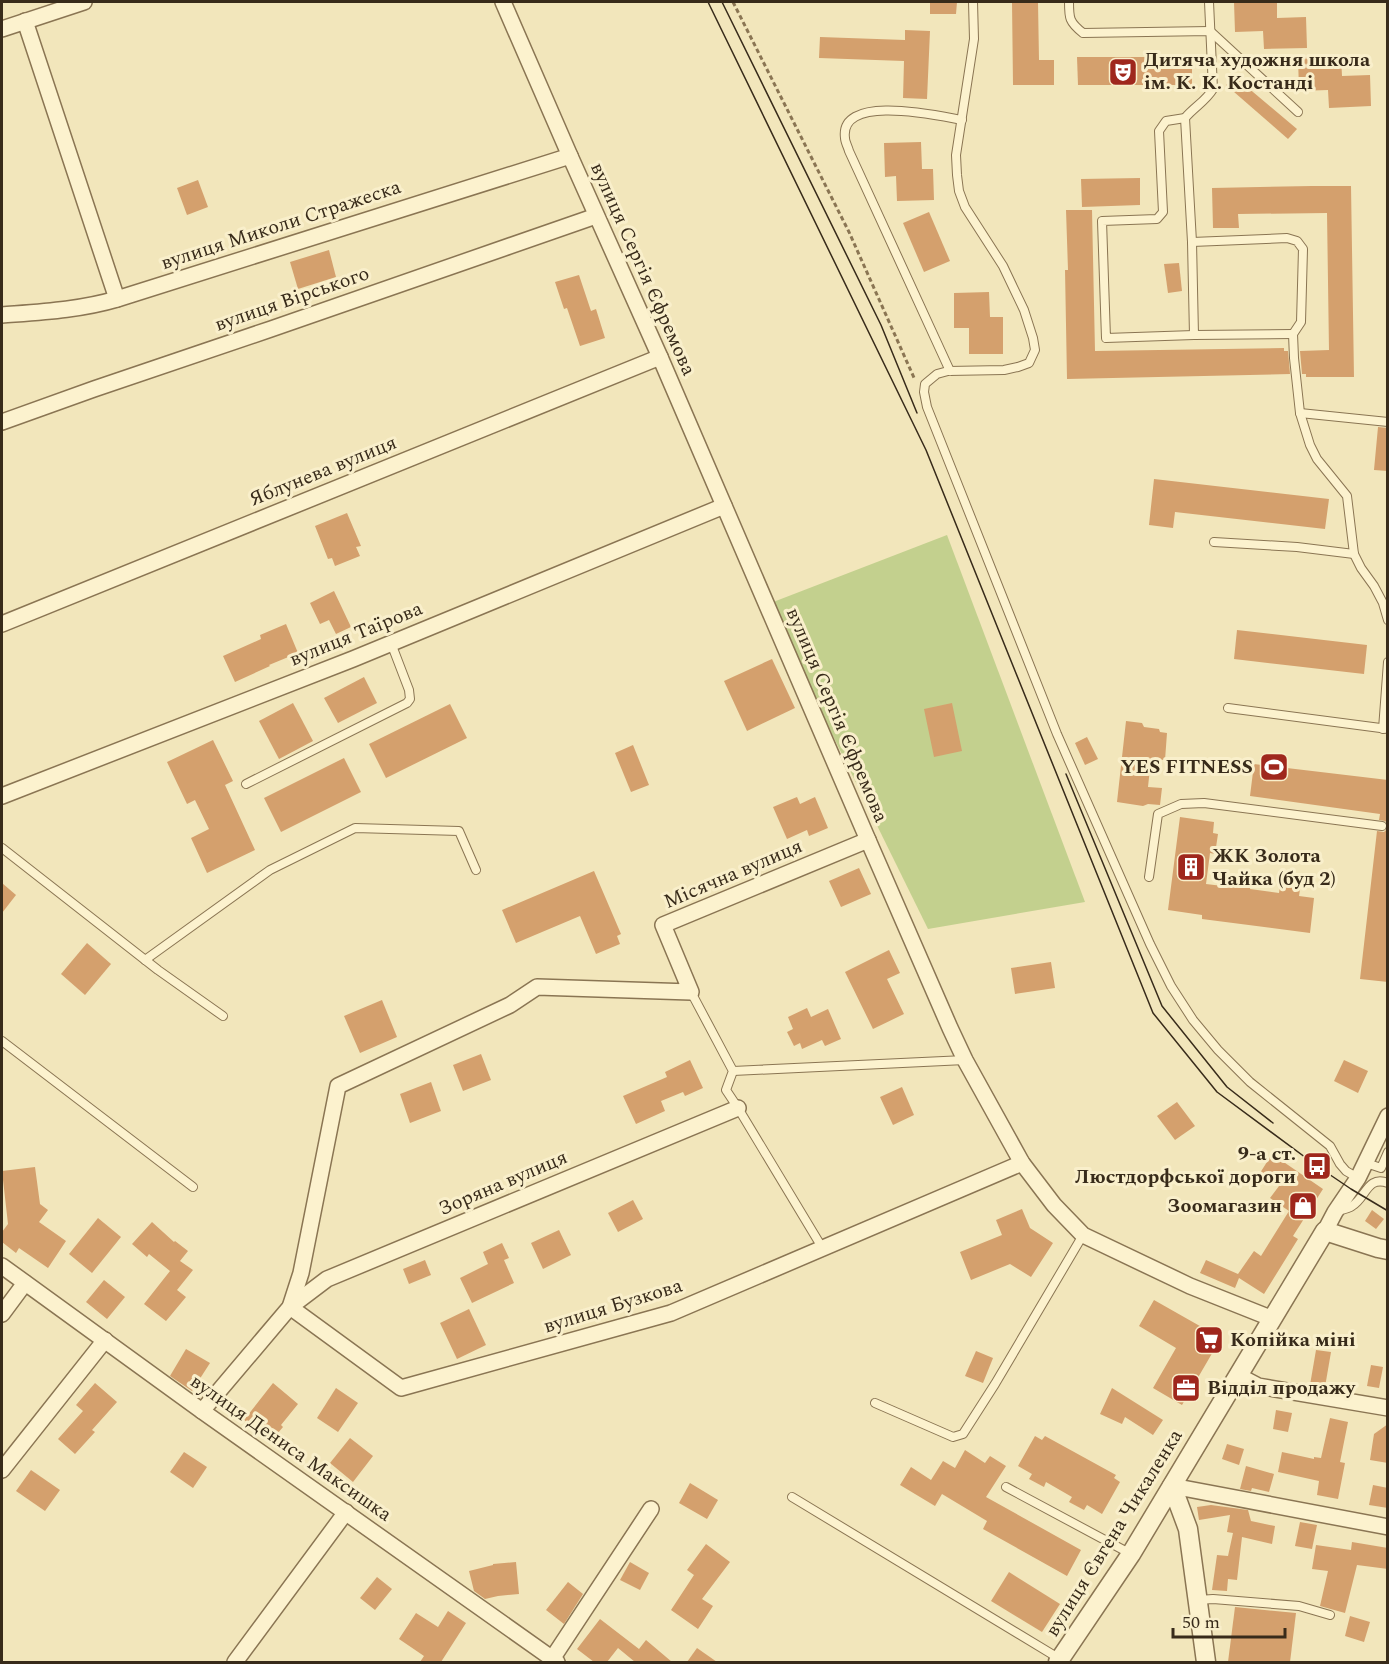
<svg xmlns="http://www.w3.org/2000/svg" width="1389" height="1664" font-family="Spectral,serif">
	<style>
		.green { fill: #c3d08e }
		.building { fill: #d4a06d }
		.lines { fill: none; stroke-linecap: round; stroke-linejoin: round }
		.service-casing { stroke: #8a7553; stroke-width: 10 }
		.minor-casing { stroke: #8a7553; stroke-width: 18 }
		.tertiary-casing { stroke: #8a7553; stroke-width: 21 }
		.path { stroke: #8a7553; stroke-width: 3; stroke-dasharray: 4.5 3; stroke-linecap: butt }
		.service { stroke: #fcf2ce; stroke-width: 8 }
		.minor { stroke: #fcf2ce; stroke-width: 15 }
		.tertiary { stroke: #fcf2ce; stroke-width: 18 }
		.tram { stroke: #382b1a; stroke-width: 1.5 }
		.labels { text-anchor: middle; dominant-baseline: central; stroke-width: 6; stroke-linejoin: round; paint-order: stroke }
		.poi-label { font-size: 20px; font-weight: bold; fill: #382b1a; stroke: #f9efcb; text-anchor: start }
		.street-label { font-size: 20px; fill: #382b1a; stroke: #f9efcb }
	</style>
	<rect width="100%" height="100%" fill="#f2e6bb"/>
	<polygon class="green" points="947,535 1085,902 928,929 768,604"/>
	<g class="building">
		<polygon points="930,2 957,2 956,14 930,14"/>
		<polygon points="1012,2 1038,2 1039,60 1054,60 1054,85 1013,85"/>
		<polygon points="1234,2 1277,2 1277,18 1306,17 1307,48 1264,49 1263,31 1235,32"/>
		<polygon points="905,30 930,31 927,99 903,98 904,61 819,58 820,37 905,40"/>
		<polygon points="1341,56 1342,76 1370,75 1371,106 1329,108 1328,90 1299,91 1298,57"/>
		<polygon points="1077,57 1192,57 1192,85 1078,85"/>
		<polygon points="1234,76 1297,129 1288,139 1226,85"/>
		<polygon points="921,142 922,169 933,169 934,200 897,201 896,176 885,177 884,143"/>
		<polygon points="1140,178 1140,205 1082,207 1081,179"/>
		<polygon points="198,180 208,207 187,215 177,188"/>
		<polygon points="1312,186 1351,186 1354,377 1306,377 1306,374 1302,374 1300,351 1329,350 1327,213 1238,214 1239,228 1213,228 1212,188"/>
		<polygon points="1066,210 1092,210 1095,351 1284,348 1284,351 1288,351 1290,374 1067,379 1065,270 1068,270"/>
		<polygon points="929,212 950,261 924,272 903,223"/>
		<polygon points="329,250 336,277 298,289 290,262"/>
		<polygon points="1179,263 1182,291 1168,293 1164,264"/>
		<polygon points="579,275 591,311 596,309 605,338 580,346 567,308 564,309 555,282"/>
		<polygon points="989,292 990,317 1003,317 1003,354 969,354 969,328 954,328 954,293"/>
		<polygon points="1378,427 1388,428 1388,471 1374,470"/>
		<polygon points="1154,479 1329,499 1325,529 1175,512 1173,528 1149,525"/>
		<polygon points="347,513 361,546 356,547 360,556 335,566 332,558 328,559 315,526"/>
		<polygon points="334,591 351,627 336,634 329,620 320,624 310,603"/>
		<polygon points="286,624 298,653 269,665 270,666 235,682 223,656 261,639 260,635"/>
		<polygon points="1237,630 1367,645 1364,674 1234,659"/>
		<polygon points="772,659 795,708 747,731 724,681"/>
		<polygon points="364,677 377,703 338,723 324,698"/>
		<polygon points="293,703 313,741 279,759 259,721"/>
		<polygon points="952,703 962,751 934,757 924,709"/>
		<polygon points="450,704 467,738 386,778 369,744"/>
		<polygon points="1126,721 1142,723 1144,727 1159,729 1160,732 1167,733 1165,760 1151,759 1148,787 1162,788 1160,805 1148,804 1143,806 1117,802"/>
		<polygon points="1087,737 1098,759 1085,765 1075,743"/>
		<polygon points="213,740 233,781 225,785 255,850 207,873 191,838 209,829 195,800 187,804 167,762"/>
		<polygon points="633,745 649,785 631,792 615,753"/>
		<polygon points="344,758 361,792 281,832 264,798"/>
		<polygon points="1254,764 1388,780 1388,824 1385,821 1379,820 1380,814 1250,796"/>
		<polygon points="797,797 800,804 815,797 828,828 809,836 807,830 787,839 773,807"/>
		<polygon points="1180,817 1214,822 1213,833 1218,834 1215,854 1210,853 1206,884 1231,887 1232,880 1251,882 1250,889 1279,893 1280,886 1300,889 1299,896 1314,898 1310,933 1202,919 1202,915 1168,910"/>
		<polygon points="1388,828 1388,982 1360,979 1377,831 1384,832"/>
		<polygon points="859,868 871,894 841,907 829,881"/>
		<polygon points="594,871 621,934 617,936 620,944 596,954 580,916 516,943 502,910"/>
		<polygon points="2,883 16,895 2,913"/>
		<polygon points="87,943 111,964 85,995 61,974"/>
		<polygon points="889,950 900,973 887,979 904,1014 873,1029 845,972"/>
		<polygon points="1051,962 1055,988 1015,994 1011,968"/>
		<polygon points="382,1000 397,1037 360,1053 344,1016"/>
		<polygon points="807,1008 811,1017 828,1009 841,1039 825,1046 822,1040 802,1049 800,1043 794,1046 787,1032 793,1029 788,1017"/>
		<polygon points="481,1054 491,1080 463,1091 453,1065"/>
		<polygon points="690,1060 703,1088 685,1096 683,1092 661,1101 665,1111 636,1124 623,1096 667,1077 665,1072"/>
		<polygon points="1344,1060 1368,1071 1358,1093 1334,1081"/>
		<polygon points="431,1082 441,1111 410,1123 400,1094"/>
		<polygon points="902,1087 914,1115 893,1125 880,1097"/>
		<polygon points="1177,1102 1195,1126 1175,1140 1157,1116"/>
		<polygon points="1272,1154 1323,1189 1293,1236 1298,1239 1264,1294 1239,1278 1235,1288 1200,1273 1206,1260 1238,1274 1254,1251 1261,1256 1289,1211 1270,1198 1279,1186 1260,1173"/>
		<polygon points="35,1167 40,1204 48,1210 39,1222 66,1241 48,1268 19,1248 16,1253 2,1242 2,1232 8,1224 2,1171"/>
		<polygon points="633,1200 643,1219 618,1232 608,1213"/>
		<polygon points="1022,1209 1030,1228 1053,1243 1031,1277 1010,1264 971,1280 960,1252 1002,1235 996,1220"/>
		<polygon points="1372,1210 1384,1219 1376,1229 1365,1221"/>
		<polygon points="98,1218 121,1237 92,1273 69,1254"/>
		<polygon points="152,1222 174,1242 175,1241 188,1251 180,1261 193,1270 177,1290 186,1297 166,1321 144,1304 170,1271 149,1254 147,1257 132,1244"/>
		<polygon points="559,1230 571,1255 543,1269 531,1243"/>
		<polygon points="502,1243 509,1258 504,1260 514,1283 472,1303 460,1278 488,1264 483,1252"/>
		<polygon points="425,1260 431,1275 409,1284 403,1269"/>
		<polygon points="104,1280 125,1297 107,1319 86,1302"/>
		<polygon points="1154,1300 1221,1338 1182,1405 1153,1388 1176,1348 1139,1326"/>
		<polygon points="469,1309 486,1345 457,1359 440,1323"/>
		<polygon points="186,1349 210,1363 192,1391 170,1376"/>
		<polygon points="1316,1350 1331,1352 1325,1387 1310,1385"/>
		<polygon points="976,1351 993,1358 983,1383 965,1376"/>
		<polygon points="1371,1365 1383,1367 1379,1388 1367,1386"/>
		<polygon points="95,1383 117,1402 92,1430 95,1432 75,1454 58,1439 83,1411 76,1405"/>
		<polygon points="273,1383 298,1404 281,1425 283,1427 272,1440 244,1420"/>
		<polygon points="336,1388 358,1403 338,1432 317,1418"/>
		<polygon points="1112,1388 1163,1420 1153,1435 1125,1417 1122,1424 1100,1414"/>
		<polygon points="1276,1410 1292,1413 1288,1432 1273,1429"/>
		<polygon points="1330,1418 1348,1422 1340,1462 1345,1463 1338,1499 1317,1495 1319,1481 1278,1472 1282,1452 1314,1459 1314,1457 1321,1458"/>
		<polygon points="1388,1424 1388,1463 1370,1460 1374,1434"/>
		<polygon points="1035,1436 1042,1440 1045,1436 1116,1475 1114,1478 1120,1482 1102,1514 1087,1505 1084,1510 1069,1502 1072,1497 1046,1482 1044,1487 1029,1479 1032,1474 1018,1466"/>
		<polygon points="350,1438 373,1456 353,1482 330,1463"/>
		<polygon points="1227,1444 1244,1449 1239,1465 1222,1459"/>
		<polygon points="965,1450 985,1463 990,1456 1006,1466 986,1497 1081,1550 1067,1576 983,1529 987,1521 942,1494 935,1506 900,1485 911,1467 931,1480 943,1461 955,1468"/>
		<polygon points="184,1452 207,1467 193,1488 170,1472"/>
		<polygon points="1246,1466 1274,1474 1269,1492 1252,1488 1251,1491 1240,1489"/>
		<polygon points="31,1470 60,1490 45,1511 16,1491"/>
		<polygon points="690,1483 718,1500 707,1519 679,1503"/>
		<polygon points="1373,1485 1388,1488 1388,1508 1369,1505"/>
		<polygon points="1211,1505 1248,1510 1251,1521 1275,1526 1272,1544 1242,1537 1237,1580 1228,1579 1227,1591 1212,1590 1217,1555 1228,1556 1233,1533 1227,1532 1230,1515 1199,1520 1197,1507"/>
		<polygon points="1300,1522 1317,1525 1312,1549 1295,1546"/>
		<polygon points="1352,1542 1388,1548 1388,1569 1357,1565 1345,1613 1320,1606 1328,1571 1312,1569 1316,1545 1351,1550"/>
		<polygon points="706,1544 730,1562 702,1599 713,1606 698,1629 671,1610 694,1575 687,1570"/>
		<polygon points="516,1562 519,1594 498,1596 485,1599 474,1591 469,1571 493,1565 493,1564"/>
		<polygon points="630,1562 649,1573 640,1590 620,1580"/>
		<polygon points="1009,1572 1060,1604 1042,1632 991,1601"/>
		<polygon points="377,1577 392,1589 375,1610 360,1598"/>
		<polygon points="568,1582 583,1594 564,1624 546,1610"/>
		<polygon points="1235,1607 1296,1613 1290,1662 1228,1662"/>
		<polygon points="448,1611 466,1623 441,1662 420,1662 424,1656 399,1639 416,1613 438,1627"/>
		<polygon points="1350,1616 1370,1622 1364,1642 1345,1636"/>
		<polygon points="600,1619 639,1649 646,1640 672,1662 635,1662 618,1648 607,1662 594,1662 577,1649"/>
		<polygon points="697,1648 717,1662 687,1662"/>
	</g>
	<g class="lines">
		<g class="service-casing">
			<g id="service">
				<polyline points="973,2 974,39 956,155 957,175 959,191 965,207 1003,266 1024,310 1033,338 1035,350 1029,363 1018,367 1004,370 948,371 937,374 925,384 924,392 927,407 1057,734 1150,944 1171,986 1193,1020 1218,1050 1250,1082 1330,1146 1340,1164 1346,1171 1358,1178"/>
				<path d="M 1069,2 C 1069,18 1069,22 1083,33 L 1210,31 L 1298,112"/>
				<path d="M 1209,2 L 1213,89 C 1206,101 1194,107 1185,118 L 1192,242 L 1194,335 L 1293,334"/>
				<polyline points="1185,118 1166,121 1159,131 1163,212 1157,219 1102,221 1106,338 1194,335"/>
				<polyline points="1192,242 1287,238 1297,241 1303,249 1301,322 1293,334 1294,358 1300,413 1310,445 1317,459 1347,496 1354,554 1361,568 1374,586 1383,603 1388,620"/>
				<path d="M 950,371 L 849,151 C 848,147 845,142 845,138 C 839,93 939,116 962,120"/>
				<polyline points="1300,413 1388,422"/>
				<polyline points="1214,542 1297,547 1354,554"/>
				<polyline points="1228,708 1388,729"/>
				<polyline points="1383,729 1388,662"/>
				<polyline points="246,784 407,703 410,699 409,690 391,643"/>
				<polyline points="2,848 158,970 223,1016"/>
				<polyline points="1149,877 1158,814 1181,804 1204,803 1382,826"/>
				<polyline points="145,960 270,870 355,828 459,831 476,870"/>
				<polyline points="691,992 733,1071 726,1090 738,1108 823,1249"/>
				<polyline points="2,1041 193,1187"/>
				<polyline points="733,1071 965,1060"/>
				<polyline points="1366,1163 1381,1168 1388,1152"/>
				<path d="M 1337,1211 C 1341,1210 1348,1209 1352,1206 C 1366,1198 1367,1175 1388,1183"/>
				<polyline points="875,1403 953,1437 963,1434 995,1384 1083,1235"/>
				<polyline points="1006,1487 1131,1554"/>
				<polyline points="792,1497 1060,1659"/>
				<polyline points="1198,1600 1213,1599 1299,1606 1330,1615"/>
			</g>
		</g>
		<g class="minor-casing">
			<g id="minor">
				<polyline points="503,2 570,156 660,357 868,840 950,1028 965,1060 1022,1163 1054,1205 1083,1235 1190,1286 1273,1319"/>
				<polyline points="25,21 117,299"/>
				<polyline points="2,29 84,2"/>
				<path d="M 2,315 C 40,312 80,310 117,299 L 570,156"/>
				<polyline points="2,422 94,389 271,329 596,216"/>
				<polyline points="2,624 660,357"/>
				<polyline points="2,796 353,659 724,506"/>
				<polyline points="738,1108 327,1279 290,1307 401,1388 671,1313 1022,1163"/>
				<polyline points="1325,1231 1335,1212 1358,1178 1388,1116"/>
				<polyline points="2,1266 202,1411 557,1662"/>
				<polyline points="2,1314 25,1283"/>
				<polyline points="1239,1376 1258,1386 1388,1408"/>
				<polyline points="202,1411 290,1307 301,1273 338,1086 510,1005 537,987 691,992 663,925 868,840"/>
				<polyline points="2,1470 105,1340"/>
				<polyline points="1172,1486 1388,1527"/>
				<polyline points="552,1659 651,1509"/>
				<polyline points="235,1662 346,1512"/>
			</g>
		</g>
		<g class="tertiary-casing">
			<g id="tertiary">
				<polyline points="1172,1486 1188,1529 1206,1662"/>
				<polyline points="1058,1662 1131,1554 1325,1231 1378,1248 1388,1250"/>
			</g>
		</g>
		<polyline class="path" points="733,2 849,232 915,380"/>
		<use href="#service" class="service"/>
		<use href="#minor" class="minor"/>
		<use href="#tertiary" class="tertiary"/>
		<g class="tram">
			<polyline points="708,2 926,450 1153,1013 1217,1092 1317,1166 1351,1189 1388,1211"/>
			<polyline points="722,2 881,325 917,413"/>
			<polyline points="1066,774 1162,1006 1227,1087 1273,1123"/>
		</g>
	</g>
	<defs>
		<g id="theatre-square" transform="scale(1.5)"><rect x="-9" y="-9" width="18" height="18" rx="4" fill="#9f271d" stroke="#f9efcb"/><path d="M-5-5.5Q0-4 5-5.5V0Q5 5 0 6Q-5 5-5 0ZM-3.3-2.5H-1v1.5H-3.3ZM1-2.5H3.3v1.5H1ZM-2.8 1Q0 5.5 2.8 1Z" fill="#fff"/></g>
		<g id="stadium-square" transform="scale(1.5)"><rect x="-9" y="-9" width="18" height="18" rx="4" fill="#9f271d" stroke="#f9efcb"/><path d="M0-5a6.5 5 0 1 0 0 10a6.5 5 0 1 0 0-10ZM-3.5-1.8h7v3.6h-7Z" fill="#fff"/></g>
		<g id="building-square" transform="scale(1.5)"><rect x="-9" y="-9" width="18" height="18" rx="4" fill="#9f271d" stroke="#f9efcb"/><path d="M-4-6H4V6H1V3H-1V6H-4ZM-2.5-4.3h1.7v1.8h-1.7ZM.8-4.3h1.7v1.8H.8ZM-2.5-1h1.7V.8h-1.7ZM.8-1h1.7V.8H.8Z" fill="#fff"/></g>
		<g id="bus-square" transform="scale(1.5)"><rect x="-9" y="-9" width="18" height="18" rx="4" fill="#9f271d" stroke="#f9efcb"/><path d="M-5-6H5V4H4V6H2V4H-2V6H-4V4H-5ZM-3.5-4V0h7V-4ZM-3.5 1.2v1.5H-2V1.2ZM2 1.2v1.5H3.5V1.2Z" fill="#fff"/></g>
		<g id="shop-square" transform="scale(1.5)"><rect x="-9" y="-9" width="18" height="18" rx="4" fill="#9f271d" stroke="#f9efcb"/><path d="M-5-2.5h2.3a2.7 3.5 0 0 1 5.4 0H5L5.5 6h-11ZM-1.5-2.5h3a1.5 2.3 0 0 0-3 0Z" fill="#fff"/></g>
		<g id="supermarket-square" transform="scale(1.5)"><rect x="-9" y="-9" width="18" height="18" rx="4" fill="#9f271d" stroke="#f9efcb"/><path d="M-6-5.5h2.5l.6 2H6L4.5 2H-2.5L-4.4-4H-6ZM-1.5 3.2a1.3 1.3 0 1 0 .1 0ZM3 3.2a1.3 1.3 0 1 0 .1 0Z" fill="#fff"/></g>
		<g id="office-square" transform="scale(1.5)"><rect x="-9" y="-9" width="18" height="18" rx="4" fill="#9f271d" stroke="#f9efcb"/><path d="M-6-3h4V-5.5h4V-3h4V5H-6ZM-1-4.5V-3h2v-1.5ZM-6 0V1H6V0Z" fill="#fff"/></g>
	</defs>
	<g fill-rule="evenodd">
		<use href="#theatre-square" x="1123" y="72"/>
		<use href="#stadium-square" x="1274" y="767"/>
		<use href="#building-square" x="1191" y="867"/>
		<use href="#bus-square" x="1317" y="1166"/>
		<use href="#shop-square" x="1303" y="1206"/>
		<use href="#supermarket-square" x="1209" y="1340"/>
		<use href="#office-square" x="1186" y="1388"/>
	</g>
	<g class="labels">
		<g class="poi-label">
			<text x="1144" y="60">Дитяча художня школа<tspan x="1144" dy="23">ім. К. К. Костанді</tspan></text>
			<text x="1253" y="767" text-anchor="end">YES FITNESS</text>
			<text x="1212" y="856">ЖК Золота<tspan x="1212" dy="23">Чайка (буд 2)</tspan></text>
			<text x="1296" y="1154" text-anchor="end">9-а ст.<tspan x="1296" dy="23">Люстдорфської дороги</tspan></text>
			<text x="1282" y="1206" text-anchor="end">Зоомагазин</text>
			<text x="1230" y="1340">Копійка міні</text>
			<text x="1207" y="1388">Відділ продажу</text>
		</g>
		<g class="street-label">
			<text transform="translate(281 225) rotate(-18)">вулиця Миколи Стражеска</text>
			<text transform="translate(643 269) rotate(66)">вулиця Сергія Єфремова</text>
			<text transform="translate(292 299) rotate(-19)">вулиця Вірського</text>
			<text transform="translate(323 471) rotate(-22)">Яблунева вулиця</text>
			<text transform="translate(356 634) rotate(-22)">вулиця Таїрова</text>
			<text transform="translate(837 715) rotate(67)">вулиця Сергія Єфремова</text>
			<text transform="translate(733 874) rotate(-23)">Місячна вулиця</text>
			<text transform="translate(503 1183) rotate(-23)">Зоряна вулиця</text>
			<text transform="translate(613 1306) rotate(-17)">вулиця Бузкова</text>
			<text transform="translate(291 1448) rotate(35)">вулиця Дениса Максишка</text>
			<text transform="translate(1114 1533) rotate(-58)">вулиця Євгена Чикаленка</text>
		</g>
	</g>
	<rect width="1389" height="1664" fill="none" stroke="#382b1a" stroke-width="6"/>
	<path d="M1173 1628v9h112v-9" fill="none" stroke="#382b1a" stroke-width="3"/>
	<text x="1182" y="1628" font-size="18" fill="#382b1a" stroke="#f9efcb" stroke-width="4.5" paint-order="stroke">50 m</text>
</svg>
